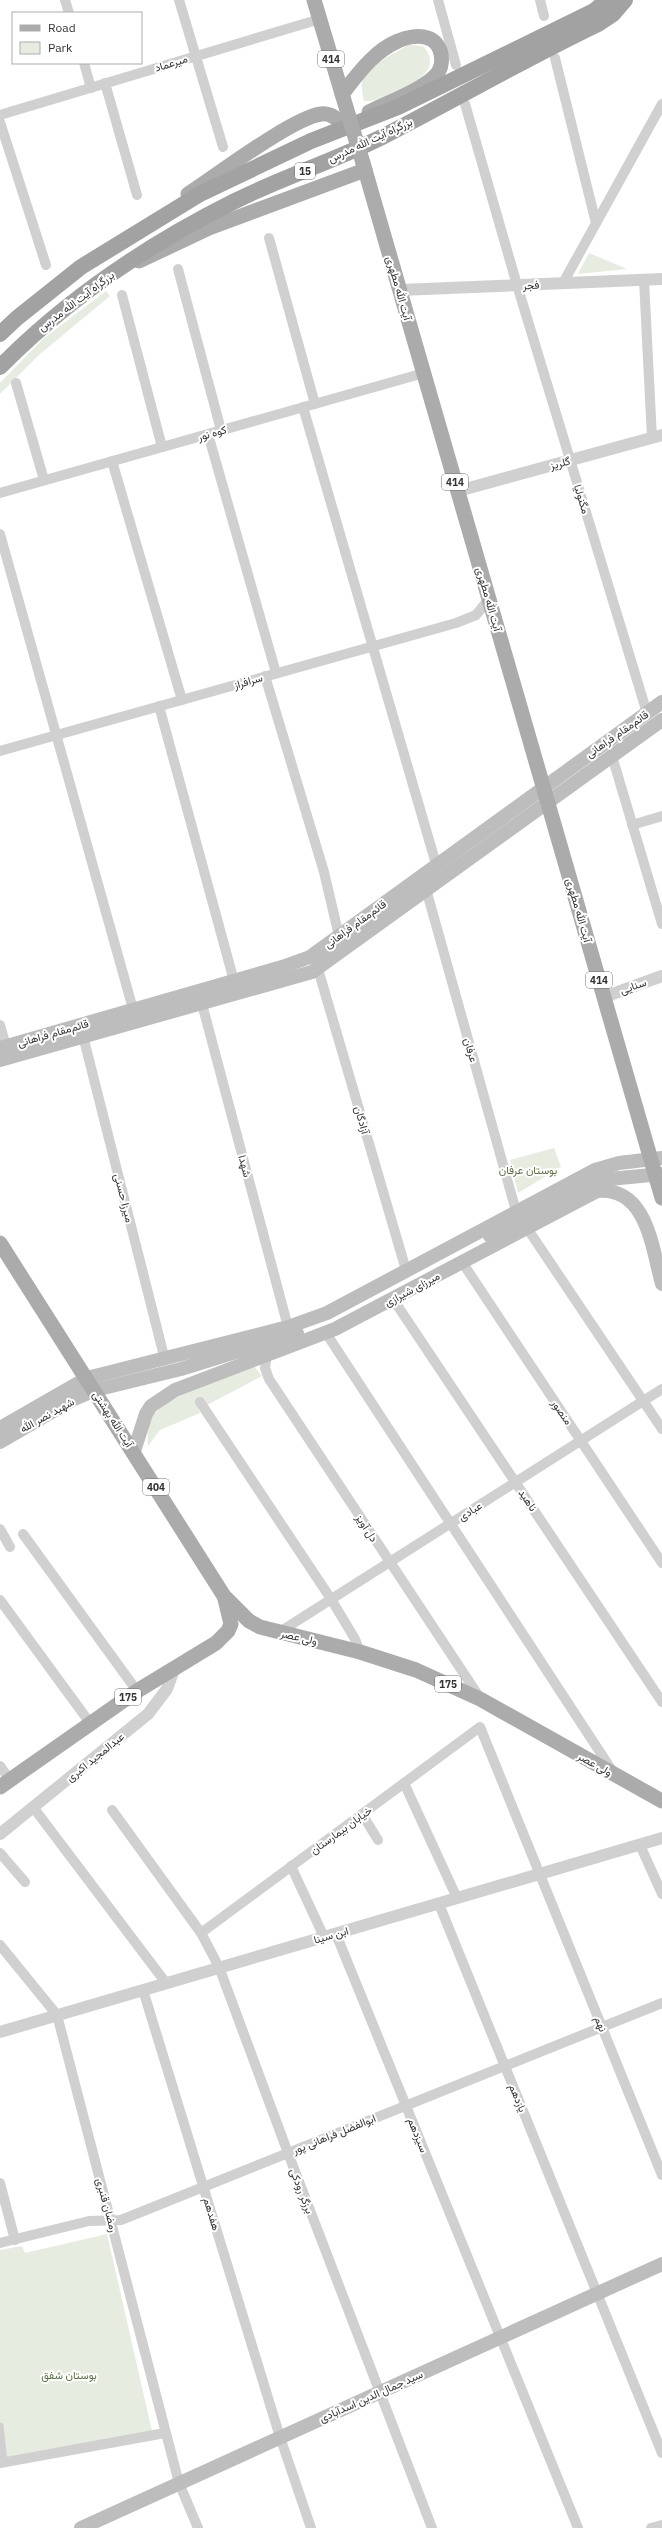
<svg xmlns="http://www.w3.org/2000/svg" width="662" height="2528" font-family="'IBM Plex Sans',Vazirmatn,sans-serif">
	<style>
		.green { fill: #e6ecdf }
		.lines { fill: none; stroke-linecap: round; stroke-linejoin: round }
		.pedestrian { stroke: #d0d0d0; stroke-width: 7 }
		.minor { stroke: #d0d0d0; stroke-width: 10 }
		.tertiary { stroke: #d0d0d0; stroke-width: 12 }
		.secondary { stroke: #bdbdbd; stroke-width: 14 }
		.primary { stroke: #ababab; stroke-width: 15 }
		.trunk { stroke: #a2a2a2; stroke-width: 16 }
		.primary-bridge { stroke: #ababab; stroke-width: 15 }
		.labels { text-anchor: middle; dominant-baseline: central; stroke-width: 4; stroke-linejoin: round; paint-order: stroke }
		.shield { fill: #fff; stroke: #707070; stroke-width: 1 }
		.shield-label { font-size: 10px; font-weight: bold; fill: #333 }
		.street-label { font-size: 11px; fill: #333; stroke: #fff }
		.park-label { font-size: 11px; fill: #56703f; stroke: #fff }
	</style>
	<rect width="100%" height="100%" fill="#fff"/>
	<g class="green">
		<path d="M 409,45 L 423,46 C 445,70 411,85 391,93 C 382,97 374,102 364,101 C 363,96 361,88 362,82 C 366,67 396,52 409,45 Z"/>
		<polygon points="589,253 627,269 578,274"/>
		<polygon points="106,291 110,296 40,354 0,394 0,383 43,339"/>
		<polygon points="554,1148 561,1167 518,1193 510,1160"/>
		<path d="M 253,1365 L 262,1376 L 207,1405 L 196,1403 L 200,1413 L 160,1430 L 148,1446 C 147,1437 148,1424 153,1416 C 167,1395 229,1374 253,1365 Z"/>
		<polygon points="107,2234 152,2431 0,2460 0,2250 22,2246 25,2253"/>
	</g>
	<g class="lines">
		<polyline class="pedestrian" points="0,2426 4,2462"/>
		<g class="minor">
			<polyline points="65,0 69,13"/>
			<polyline points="179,0 223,147"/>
			<polyline points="438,0 456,65"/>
			<polyline points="540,0 544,16"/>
			<polyline points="555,58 596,223"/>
			<polyline points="84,63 91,88"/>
			<polyline points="105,83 137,195"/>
			<polyline points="465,104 517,285 647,713"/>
			<polyline points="0,115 320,19"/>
			<polyline points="0,122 46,265"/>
			<polyline points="269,238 315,404"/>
			<polyline points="178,269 221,430"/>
			<polyline points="644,280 652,438"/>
			<polyline points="563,283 662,104"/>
			<polyline points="122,295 162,447"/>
			<polyline points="16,383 44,480"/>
			<polyline points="303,407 436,864"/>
			<polyline points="208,434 276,673"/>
			<polyline points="112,461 182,700"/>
			<polyline points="0,493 424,373"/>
			<polyline points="0,534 133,1009"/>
			<polyline points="265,676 324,872 339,936"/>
			<polyline points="159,706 234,981"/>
			<polyline points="0,751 456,623 476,615 489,599"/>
			<polyline points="612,756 662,924"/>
			<polyline points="632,825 662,816"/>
			<polyline points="426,889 516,1211"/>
			<polyline points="318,969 406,1270"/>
			<polyline points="202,1004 288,1327"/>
			<polyline points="0,1025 6,1046"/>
			<polyline points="83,1036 165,1360"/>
			<polyline points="527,1228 662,1429"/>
			<polyline points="462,1262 662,1563"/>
			<polyline points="393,1299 662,1702"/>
			<polyline points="326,1333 613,1772"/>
			<polyline points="267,1355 265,1368 269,1379 480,1698"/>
			<polyline points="200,1402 331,1599 355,1639 360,1652"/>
			<polyline points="0,1529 10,1547"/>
			<polyline points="23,1534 137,1691"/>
			<polyline points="0,1600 90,1723"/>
			<polyline points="278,1633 662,1389"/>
			<polyline points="0,1766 10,1780"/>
			<polyline points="404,1783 457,1898"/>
			<polyline points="33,1807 166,1983"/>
			<polyline points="112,1810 201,1933 219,1967 288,2153 432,2528"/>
			<polyline points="362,1814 378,1840"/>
			<polyline points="640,1845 662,1894"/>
			<polyline points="0,1853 25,1882"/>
			<polyline points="291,1866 324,1937"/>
			<polyline points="439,1904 662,2453"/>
			<polyline points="201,1933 480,1727 662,2175"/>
			<polyline points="336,1934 578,2528"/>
			<polyline points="0,1945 57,2015 179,2483 198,2528"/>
			<polyline points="143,1990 280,2437 311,2528"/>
			<polyline points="0,2183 15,2240"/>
			<polyline points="0,2243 89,2221 121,2220 662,2003"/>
			<polyline points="0,2463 165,2433"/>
			<polyline points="651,2528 662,2525"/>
		</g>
		<g class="tertiary">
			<polyline points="400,290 662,279"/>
			<polyline points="458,491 662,435"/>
			<polyline points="604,997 662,976"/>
			<polyline points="0,1834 148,1714 167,1689 175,1667"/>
			<polyline points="0,2032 662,1838"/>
		</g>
		<g class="secondary">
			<polyline points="0,1048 282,967 310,957 662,702"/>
			<polyline points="0,1060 312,972 662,720"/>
			<polyline points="490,1236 599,1180 662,1174"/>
			<polyline points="0,1428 87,1378 288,1327 327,1313 595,1170 619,1163 662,1158"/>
			<polyline points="0,1442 74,1399 95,1390 181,1369 297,1333"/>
			<path d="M 134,1451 L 146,1414 L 151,1406 L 175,1390 L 335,1329 L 597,1191 C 647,1186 652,1248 662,1284"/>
			<polyline points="81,2528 662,2264"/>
		</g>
		<g class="primary">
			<polyline points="314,0 349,117"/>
			<path d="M 342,94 C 358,74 374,51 398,41 C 407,37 419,35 428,38 C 443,43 446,66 435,76 C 420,91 388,102 369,112"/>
			<polyline points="363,163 662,1198"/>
			<path d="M 188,194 C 216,176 292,118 321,114 C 328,113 335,117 340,122"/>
			<polyline points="139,261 209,228 365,170"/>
			<polyline points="0,1243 224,1596 249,1621 260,1627 360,1652 416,1670 480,1699 662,1801"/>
			<polyline points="0,1787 137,1691 216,1643 228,1631 231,1624 225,1599"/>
		</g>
		<g class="trunk">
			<polyline points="0,334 17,318 81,267 200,194 311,141 398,107 594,11 607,0"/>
			<path d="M 0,367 C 68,298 149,244 235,201 C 283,177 334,161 382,137 C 454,100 525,59 598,24 L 613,14 L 625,0"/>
		</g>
		<polyline class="primary-bridge" points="349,117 363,163"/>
	</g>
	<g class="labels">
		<g class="shield">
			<rect x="318" y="51" width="26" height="16" rx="3"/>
			<rect x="295" y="163" width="20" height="16" rx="3"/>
			<rect x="442" y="474" width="26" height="16" rx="3"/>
			<rect x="586" y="972" width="26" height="16" rx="3"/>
			<rect x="143" y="1479" width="26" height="16" rx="3"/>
			<rect x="435" y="1676" width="26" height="16" rx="3"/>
			<rect x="115" y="1689" width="26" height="16" rx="3"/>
		</g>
		<g class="shield-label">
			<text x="331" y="59">414</text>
			<text x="305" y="171">15</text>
			<text x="455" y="482">414</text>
			<text x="599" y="980">414</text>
			<text x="156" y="1487">404</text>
			<text x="448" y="1684">175</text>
			<text x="128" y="1697">175</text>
		</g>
		<g class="street-label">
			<text transform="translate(171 63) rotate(-17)">میرعماد</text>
			<text transform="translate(370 140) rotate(-25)">بزرگراه آیت الله مدرس</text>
			<text transform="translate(531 285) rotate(-3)">فجر</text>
			<text transform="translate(399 288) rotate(74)">آیت الله مطهری</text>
			<text transform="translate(76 301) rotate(-37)">بزرگراه آیت الله مدرس</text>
			<text transform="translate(212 433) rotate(-16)">کوه نور</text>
			<text transform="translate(560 463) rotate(-15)">گلریز</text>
			<text transform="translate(582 499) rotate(73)">مگنولیا</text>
			<text transform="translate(489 599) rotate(74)">آیت الله مطهری</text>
			<text transform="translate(248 681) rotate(-16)">سرافراز</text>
			<text transform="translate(617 734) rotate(-35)">قائم‌مقام فراهانی</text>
			<text transform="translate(579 910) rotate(74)">آیت الله مطهری</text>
			<text transform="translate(355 924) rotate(-36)">قائم‌مقام فراهانی</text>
			<text transform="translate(633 986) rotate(-19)">سنایی</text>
			<text transform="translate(53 1033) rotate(-16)">قائم‌مقام فراهانی</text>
			<text transform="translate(471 1050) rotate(74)">عرفان</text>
			<text transform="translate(362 1120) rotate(74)">آزادگان</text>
			<text transform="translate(245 1166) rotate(75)">شهدا</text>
			<text transform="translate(124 1198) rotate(76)">میرزا حسنی</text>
			<text transform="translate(412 1289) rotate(-28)">میرزای شیرازی</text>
			<text transform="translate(562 1412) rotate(56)">منصور</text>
			<text transform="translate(47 1415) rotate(-29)">شهید نصر الله</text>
			<text transform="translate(113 1419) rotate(57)">آیت الله بهشتی</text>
			<text transform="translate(528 1500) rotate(56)">ناهید</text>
			<text transform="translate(470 1511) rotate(-32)">عبادی</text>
			<text transform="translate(367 1528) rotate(57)">دل آویز</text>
			<text transform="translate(299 1637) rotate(13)">ولی عصر</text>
			<text transform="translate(95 1757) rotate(-39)">عبدالمجید اکبری</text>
			<text transform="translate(595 1764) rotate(29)">ولی عصر</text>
			<text transform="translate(341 1830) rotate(-36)">خیابان بیمارستان</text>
			<text transform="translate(331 1935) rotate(-16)">ابن سینا</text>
			<text transform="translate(601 2024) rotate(68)">نهم</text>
			<text transform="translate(518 2098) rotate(68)">یازدهم</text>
			<text transform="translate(334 2134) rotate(-22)">ابوالفضل فراهانی پور</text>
			<text transform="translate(418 2135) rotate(68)">سیزدهم</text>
			<text transform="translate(302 2191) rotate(69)">برزگر رودکی</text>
			<text transform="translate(107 2205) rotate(75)">رمضان قنبری</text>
			<text transform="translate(212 2214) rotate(73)">هفدهم</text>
			<text transform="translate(371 2396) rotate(-24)">سید جمال الدین اسدآبادی</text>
		</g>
		<g class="park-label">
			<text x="528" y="1170">بوستان عرفان</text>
			<text x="69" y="2375">بوستان شفق</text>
		</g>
	</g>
	<rect x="12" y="12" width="130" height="52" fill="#ffffff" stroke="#adadad"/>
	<rect x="20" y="25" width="20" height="6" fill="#ababab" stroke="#adadad"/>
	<text x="48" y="32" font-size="12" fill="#333333">Road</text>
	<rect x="20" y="42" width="20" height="12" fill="#e6ecdf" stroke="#adadad"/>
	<text x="48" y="52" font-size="12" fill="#333333">Park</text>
</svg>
